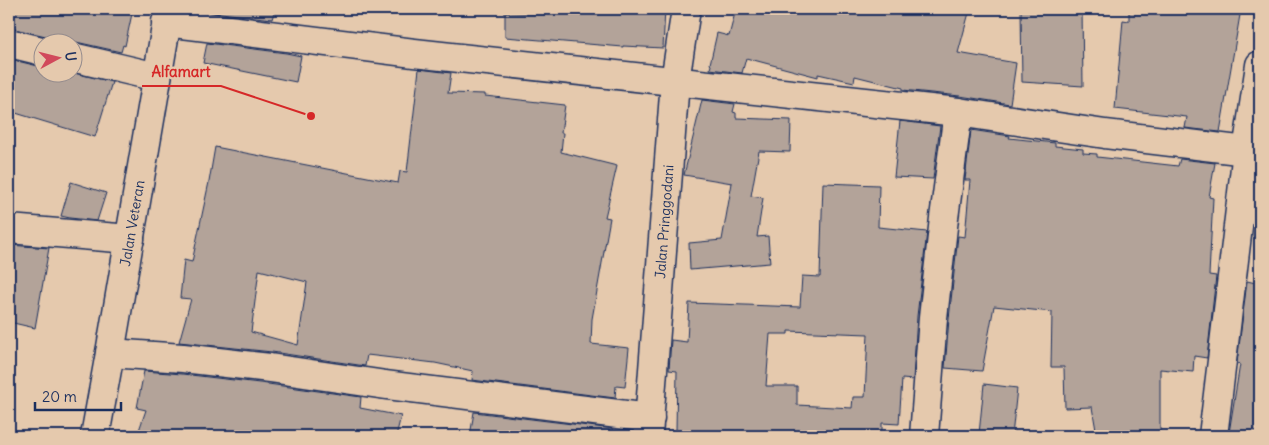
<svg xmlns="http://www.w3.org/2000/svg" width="1269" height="445" font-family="Delius,sans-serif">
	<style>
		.building { fill: #b3a399; stroke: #1b2f5e; fill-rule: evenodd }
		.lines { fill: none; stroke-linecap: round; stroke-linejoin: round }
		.minor-casing { stroke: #1b2f5e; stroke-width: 31 }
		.major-casing { stroke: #1b2f5e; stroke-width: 31 }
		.minor { stroke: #e5c9ad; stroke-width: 28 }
		.major { stroke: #e5c9ad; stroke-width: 28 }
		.labels { text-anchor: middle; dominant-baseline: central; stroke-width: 4.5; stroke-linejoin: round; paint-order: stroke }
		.street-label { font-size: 14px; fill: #1b2f5e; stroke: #e5c9ad }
		.leader { fill: none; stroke: #d62828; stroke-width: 2 }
		.callout-dot { fill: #d62828; stroke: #e5c9ad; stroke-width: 2 }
		.callout-label { font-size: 15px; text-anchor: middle; font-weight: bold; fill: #d62828; stroke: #e5c9ad; stroke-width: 4.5; stroke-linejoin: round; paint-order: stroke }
	</style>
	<rect width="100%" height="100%" fill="#e5c9ad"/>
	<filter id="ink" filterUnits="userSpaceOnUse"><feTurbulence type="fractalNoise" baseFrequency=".02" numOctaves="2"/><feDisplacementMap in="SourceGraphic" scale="10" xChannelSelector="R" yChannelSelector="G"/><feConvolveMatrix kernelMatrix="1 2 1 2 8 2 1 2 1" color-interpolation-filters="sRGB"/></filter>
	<g filter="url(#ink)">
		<g class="building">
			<polygon points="9,9 133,9 125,46 123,45 121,52 76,42 55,42 52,39 46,36 9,28"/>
			<polygon points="213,9 275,9 272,19 213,12"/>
			<polygon points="547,9 665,9 663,48 623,46 623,47 505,37 505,12 547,14"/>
			<polygon points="736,9 970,9 958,53 1016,63 1010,104 960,96 903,90 903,88 855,76 854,82 818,74 818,77 746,58 742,73 710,69 711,65 710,64 717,33 729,36"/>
			<polygon points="1021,9 1082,9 1083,86 1022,82"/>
			<polygon points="1129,9 1241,9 1220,132 1185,128 1187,117 1115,109 1123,20 1129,21"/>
			<polygon points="207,43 286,53 301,56 296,82 203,63"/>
			<polygon points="9,59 38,66 42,66 42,72 70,72 112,82 95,137 9,111"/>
			<path d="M 419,69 L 451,73 L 448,93 L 485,94 L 485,96 L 565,105 L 561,133 L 563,133 L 561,152 L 617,166 L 605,217 L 610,218 L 592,319 L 591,344 L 629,348 L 625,387 L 616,386 L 615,398 L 472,380 L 473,371 L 435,363 L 367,355 L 365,366 L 272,352 L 179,342 L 191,299 L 180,298 L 184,260 L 192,262 L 209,182 L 215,147 L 398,183 L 400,171 L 407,172 ZM 259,270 L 307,282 L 298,345 L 251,332 Z"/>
			<polygon points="702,100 735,104 733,112 736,113 736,118 791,120 790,152 759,151 751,196 763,198 757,237 768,236 770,263 690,270 689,243 722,240 732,183 684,175"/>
			<polygon points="900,121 940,126 933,179 894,177"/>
			<polygon points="971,130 1010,136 1009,138 1055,143 1055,146 1083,149 1083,153 1097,154 1097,157 1178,166 1180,159 1215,163 1209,197 1213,198 1209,275 1216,276 1207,358 1194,356 1193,372 1160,369 1160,436 1097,436 1092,407 1065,408 1064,367 1051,367 1052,312 994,306 982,371 945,368 949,319 958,236 965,237 970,180 965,180"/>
			<polygon points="71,182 106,193 97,221 70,218 61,216"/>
			<path d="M 823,183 L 879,185 L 878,227 L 927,232 L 917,316 L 913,380 L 902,379 L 899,424 L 882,423 L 882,436 L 720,436 L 720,433 L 676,431 L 677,371 L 669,370 L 671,340 L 687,342 L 689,303 L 800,307 L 802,276 L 820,277 ZM 788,331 L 868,334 L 865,397 L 853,397 L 852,408 L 797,405 L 797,386 L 766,386 L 770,334 L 788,334 Z"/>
			<polygon points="9,245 49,248 35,328 9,322"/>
			<polygon points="1247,281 1260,284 1260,436 1247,436 1229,433 1240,364 1237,363"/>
			<polygon points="144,371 182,374 268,384 361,397 360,408 401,416 396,436 137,436 146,410 137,408"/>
			<polygon points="984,384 1017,388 1012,436 979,434"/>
			<polygon points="474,412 613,429 612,436 470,436"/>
		</g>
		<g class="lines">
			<g class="minor-casing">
				<g id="minor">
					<polyline points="166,22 414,53 958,112 1105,134 1247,151"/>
					<polyline points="9,43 42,51"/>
					<polyline points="72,57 157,77"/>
					<polyline points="9,229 130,239"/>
					<polyline points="110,353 183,358 270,368 386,385 650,418"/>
					<path id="s1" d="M 648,436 L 675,81 L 686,9"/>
					<polyline points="924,436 933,318 944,218 958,112"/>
					<polyline points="1213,436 1247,151 1260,65"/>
				</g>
			</g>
			<g class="major-casing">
				<g id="major">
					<path id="s2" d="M 95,436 L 110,353 L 169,9"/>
				</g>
			</g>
			<use href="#minor" class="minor"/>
			<use href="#major" class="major"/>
		</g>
	</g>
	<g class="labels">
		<g class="street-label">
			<text stroke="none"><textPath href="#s1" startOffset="215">Jalan Pringgodani</textPath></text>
			<text stroke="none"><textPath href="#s2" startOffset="216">Jalan Veteran</textPath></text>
		</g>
	</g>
	<path class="leader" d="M311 116L221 86H142"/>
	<circle class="callout-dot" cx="311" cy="116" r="5"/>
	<g class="callout-label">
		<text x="181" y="77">Alfamart</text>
	</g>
	<rect width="1269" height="445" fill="none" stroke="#e5c9ad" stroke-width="30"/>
	<rect x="15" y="15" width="1239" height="415" fill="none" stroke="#1b2f5e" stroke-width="2" filter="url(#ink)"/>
	<g transform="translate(58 58) rotate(83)"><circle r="24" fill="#e5c9ad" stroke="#948b8d"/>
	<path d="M0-4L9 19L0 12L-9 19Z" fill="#d1495b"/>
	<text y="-8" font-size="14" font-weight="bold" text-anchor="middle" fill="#1b2f5e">U</text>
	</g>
	<path d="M35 402v8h86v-8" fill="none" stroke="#1b2f5e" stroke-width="2.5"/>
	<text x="42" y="402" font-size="15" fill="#1b2f5e" stroke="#e5c9ad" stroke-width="4" paint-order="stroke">20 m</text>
</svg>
